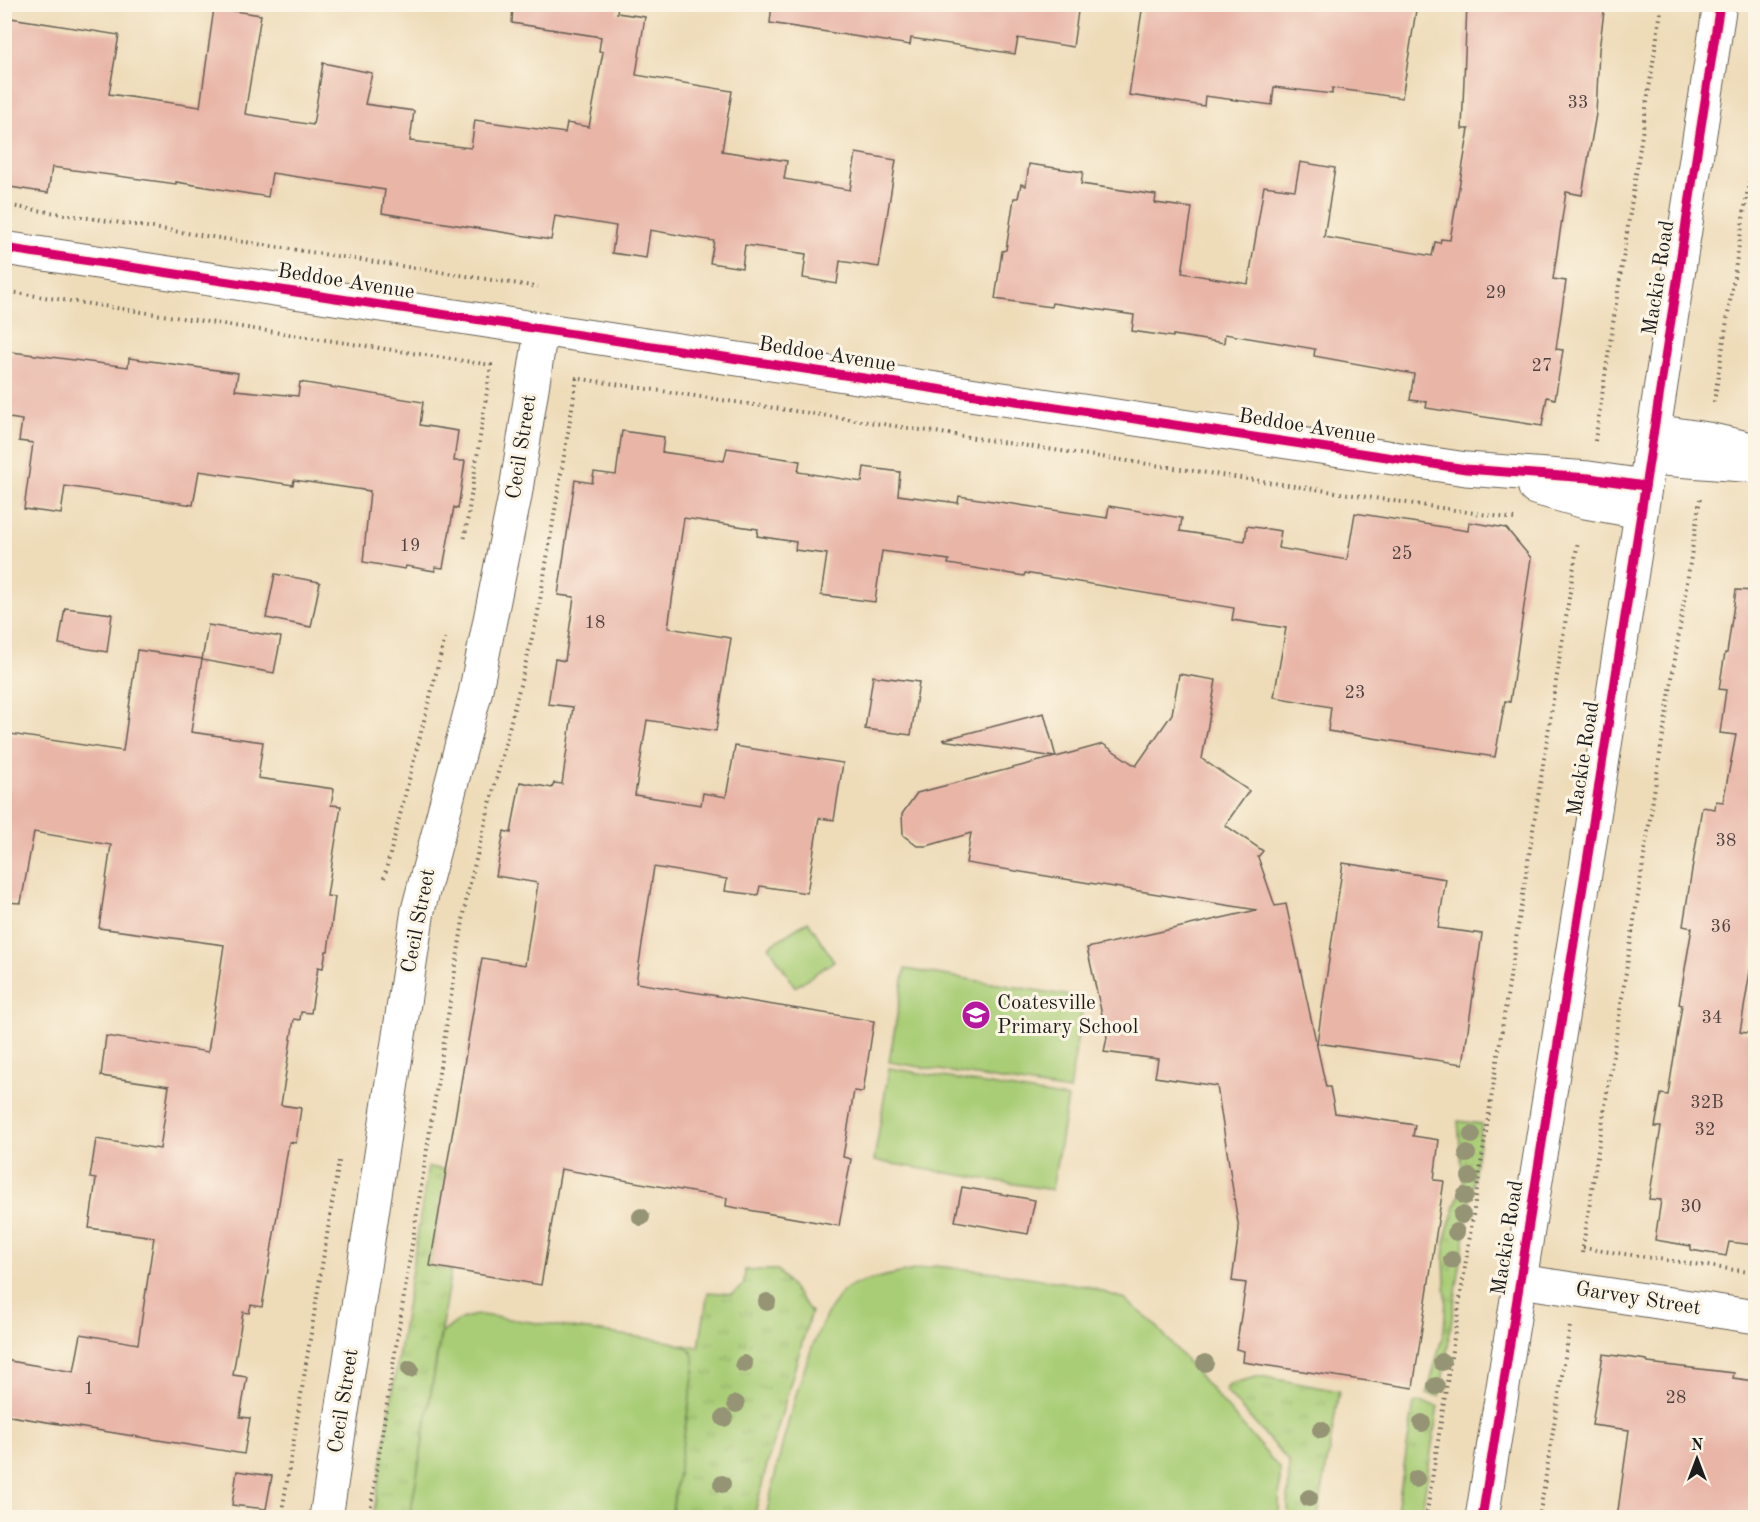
<svg xmlns="http://www.w3.org/2000/svg" width="1760" height="1522" font-family="'Old Standard TT',serif">
	<style>
		.grass { fill: url(#grass-tufts); stroke: #627449; stroke-width: 1.5 }
		.pitch { fill: #a9cd76; stroke: #627449; stroke-width: 1.5 }
		.building { fill: #e8b5a7 }
		.lines { fill: none; stroke-linecap: round; stroke-linejoin: round }
		.minor-casing { stroke: #665f53; stroke-width: 35 }
		.path { stroke: #665f53; stroke-width: 4; stroke-dasharray: 1.5 4.5; stroke-linecap: butt }
		.minor { stroke: #fff; stroke-width: 33 }
		.cycleway-casing { stroke: #fcf5e5; stroke-width: 13 }
		.cycleway { stroke: #d6006c; stroke-width: 9 }
		.tree { fill: #959474 }
		.labels { text-anchor: middle; dominant-baseline: central; stroke-width: 6; stroke-linejoin: round; paint-order: stroke }
		.number-label { font-size: 18px; fill: #4f423f }
		.street-label { font-size: 21px; fill: #1c1c1c; stroke: #fcf5e5 }
		.poi-label { font-size: 21px; fill: #1c1c1c; stroke: #fcf5e5; text-anchor: start }
	</style>
	<defs>
		<pattern id="grass-tufts" width="24" height="20" patternUnits="userSpaceOnUse" patternTransform="scale(1.5)"><rect width="24" height="20" fill="#a9cd76"/><path d="M3 7l-1-3M5 7V3M7 7l1-3M15 17l-1-3M17 17v-4M19 17l1-3" fill="none" stroke="#91af66"/></pattern>
	</defs>
	<rect width="100%" height="100%" fill="#fcf5e5"/>
	<filter id="ink" filterUnits="userSpaceOnUse"><feTurbulence type="fractalNoise" baseFrequency=".0167" numOctaves="2"/><feDisplacementMap in="SourceGraphic" scale="12" xChannelSelector="R" yChannelSelector="G"/><feConvolveMatrix kernelMatrix="1 2 1 2 8 2 1 2 1" color-interpolation-filters="sRGB"/></filter>
	<filter id="wash" filterUnits="userSpaceOnUse"><feTurbulence type="fractalNoise" baseFrequency=".008" numOctaves="4" result="noise"/><feDisplacementMap in="SourceGraphic" scale="24" xChannelSelector="R" yChannelSelector="G"/><feGaussianBlur stdDeviation="1.35" result="paint"/><feColorMatrix in="noise" values="0 0 0 0 0 0 0 0 0 0 0 0 0 0 0 0 0 1.4 0 .05"/><feComposite in="paint" operator="in"/></filter>
	<g filter="url(#wash)">
		<rect width="100%" height="100%" fill="#eedcb9"/>
		<g class="grass">
			<polygon points="1458,1121 1482,1124 1440,1396 1427,1394 1444,1330 1446,1300 1444,1260 1446,1234 1463,1183"/>
			<polygon points="428,1167 447,1170 430,1266 451,1270 410,1517 373,1518"/>
			<polygon points="745,1270 778,1270 811,1312 767,1465 754,1517 671,1518 694,1371 692,1352 682,1345 699,1347 708,1292 733,1294 744,1284"/>
			<polygon points="1260,1376 1339,1391 1318,1517 1288,1517 1289,1462 1225,1390 1230,1384"/>
			<polygon points="1418,1402 1438,1406 1421,1517 1396,1517 1414,1403"/>
		</g>
		<g class="pitch">
			<polygon points="808,921 834,961 795,987 769,946"/>
			<polygon points="905,969 1084,998 1069,1091 889,1062"/>
			<polygon points="889,1068 1068,1098 1052,1190 874,1161"/>
			<path d="M 935,1266 L 995,1272 L 1086,1286 L 1124,1299 L 1153,1322 L 1280,1469 L 1279,1517 L 766,1517 C 776,1468 809,1318 846,1289 C 859,1279 917,1270 935,1266 Z"/>
			<path d="M 481,1315 L 666,1341 C 686,1345 696,1348 694,1371 L 671,1517 L 410,1517 L 441,1334 C 455,1322 462,1316 481,1315 Z"/>
		</g>
		<g id="blocks">
			<g class="building">
				<polygon points="513,4 618,4 617,13 645,17 636,75 732,91 722,151 787,161 784,179 850,190 856,153 896,160 879,267 840,261 837,284 803,278 806,254 745,245 742,268 710,263 714,241 650,230 646,258 612,253 616,226 555,216 551,240 382,213 385,190 272,173 268,197 176,182 176,184 52,167 48,193 4,186 4,17 119,35 109,94 200,107 214,8 261,15 245,114 313,125 323,63 372,73 365,104 414,111 410,141 471,148 475,120 565,133 567,123 589,127 603,52 599,51 601,37 512,23"/>
				<polygon points="772,4 1079,4 1073,47 1018,38 1015,54 911,38 910,45 770,23"/>
				<polygon points="1143,4 1417,4 1402,98 1332,88 1332,94 1274,87 1272,105 1205,96 1204,106 1129,95"/>
				<polygon points="1467,4 1605,4 1599,50 1596,114 1582,195 1566,192 1553,279 1566,281 1556,349 1563,350 1555,399 1547,397 1542,426 1426,408 1427,402 1410,400 1414,374 1314,356 1315,349 1225,334 1224,343 1173,335 1173,337 1132,331 1134,315 1052,303 1051,307 995,299 1002,251 1006,250 1014,198 1018,198 1021,184 1026,186 1029,164 1083,172 1081,184 1156,195 1155,203 1192,208 1182,273 1248,284 1264,186 1295,190 1300,162 1335,168 1324,237 1432,256 1435,242 1440,243 1441,239 1450,240 1469,129 1462,129"/>
				<polygon points="4,351 128,367 129,358 238,373 235,390 298,396 300,382 423,402 420,425 458,431 454,461 465,461 458,509 454,507 443,568 435,567 435,571 406,566 405,569 363,562 370,491 294,480 293,485 199,471 193,505 65,486 61,514 24,509 33,443 19,441 22,420 4,417"/>
				<polygon points="622,431 664,437 662,452 724,461 727,448 761,453 760,455 800,461 798,472 862,482 864,467 900,472 898,495 958,503 959,496 1107,518 1109,506 1182,518 1180,531 1245,541 1247,526 1281,531 1278,548 1347,560 1355,513 1468,531 1469,522 1506,528 1531,558 1510,702 1505,701 1495,757 1328,731 1331,707 1274,697 1286,628 1232,620 1234,608 1025,573 1024,576 948,564 949,560 882,551 875,602 821,595 827,554 795,550 796,542 757,536 758,529 684,518 668,628 731,638 716,731 647,720 635,795 701,805 703,793 726,797 735,746 843,763 834,820 819,818 807,893 760,886 758,895 725,891 727,879 654,867 636,983 874,1021 863,1092 854,1091 843,1157 851,1159 839,1226 726,1206 727,1198 561,1169 541,1285 430,1266 482,958 525,965 538,883 496,876 504,831 511,833 520,782 552,788 554,783 562,784 573,707 548,704 555,659 565,661 574,597 558,595 575,480 592,483 594,472 616,475"/>
				<polygon points="275,574 320,582 311,627 266,618"/>
				<polygon points="1736,590 1755,591 1755,941 1740,1032 1755,1034 1755,1245 1729,1242 1726,1256 1691,1250 1691,1246 1655,1240 1661,1200 1649,1199 1661,1127 1655,1127 1661,1094 1668,1095 1682,1005 1679,1004 1692,928 1683,926 1702,807 1715,809 1716,801 1723,802 1736,735 1720,733 1726,690 1719,689 1725,653 1727,653"/>
				<polygon points="65,608 112,614 107,652 59,644"/>
				<polygon points="208,625 281,637 274,673 202,660"/>
				<polygon points="137,650 202,659 191,732 263,742 258,778 334,789 331,805 341,806 327,896 335,897 328,951 326,951 323,968 318,967 311,1013 301,1012 300,1020 294,1019 281,1105 301,1108 296,1143 289,1142 262,1307 251,1305 249,1313 243,1312 233,1375 247,1377 240,1417 250,1418 244,1454 4,1415 4,1360 74,1372 81,1334 138,1344 154,1237 89,1228 96,1179 90,1178 96,1139 160,1149 169,1086 101,1076 106,1036 208,1052 224,945 99,928 111,845 34,832 21,903 4,902 4,733 123,751"/>
				<polygon points="1179,674 1216,680 1202,759 1249,791 1225,825 1263,851 1258,857 1275,906 1286,904 1326,1087 1330,1087 1335,1113 1415,1125 1413,1136 1439,1140 1434,1180 1444,1181 1413,1388 1243,1362 1244,1351 1236,1349 1246,1283 1232,1281 1239,1230 1217,1086 1155,1077 1158,1059 1104,1052 1107,1037 1087,948 1257,910 966,863 971,833 927,846 917,846 903,835 902,814 917,793 1055,757 942,740 1044,713 1056,757 1103,744 1136,766 1172,714"/>
				<polygon points="873,676 919,682 911,735 865,729"/>
				<polygon points="1343,863 1446,879 1438,928 1482,934 1463,1064 1317,1043"/>
				<polygon points="962,1187 1035,1200 1028,1234 955,1221"/>
				<polygon points="1603,1354 1647,1360 1648,1363 1734,1373 1733,1378 1755,1381 1755,1518 1617,1518 1629,1430 1592,1425"/>
				<polygon points="237,1471 272,1476 266,1509 232,1505"/>
			</g>
		</g>
	</g>
	<g filter="url(#ink)">
		<use href="#blocks" fill-opacity="0" stroke="#665f53" stroke-width="1.5"/>
		<g class="lines">
			<g class="minor-casing">
				<g id="minor">
					<polyline points="4,248 1466,469 1589,478 1645,486"/>
					<polyline points="1654,431 1708,439 1756,450"/>
					<polyline points="1649,458 1756,466"/>
					<polyline points="1535,488 1585,502 1641,512"/>
					<polyline points="1520,1281 1756,1317"/>
					<polyline points="326,1518 418,910 475,694 515,496 541,331"/>
					<polyline points="1482,1518 1588,855 1720,4"/>
				</g>
			</g>
			<g class="path">
				<polyline points="4,205 538,287"/>
				<polyline points="4,291 491,365 464,542"/>
				<polyline points="575,378 1514,519"/>
				<polyline points="1714,402 1756,138"/>
				<polyline points="1595,441 1662,4"/>
				<polyline points="384,878 445,638"/>
				<polyline points="1583,1248 1756,1273"/>
				<polyline points="1582,1253 1700,499"/>
				<polyline points="281,1518 339,1161"/>
				<polyline points="369,1518 467,895 537,618 577,378"/>
				<polyline points="1426,1518 1578,540"/>
				<polyline points="1539,1518 1570,1326"/>
			</g>
			<use href="#minor" class="minor"/>
			<g class="cycleway-casing">
				<g id="cycleway">
					<polyline points="4,248 1466,469 1589,478 1645,486"/>
					<polyline points="1482,1518 1588,855 1720,4"/>
				</g>
			</g>
			<use href="#cycleway" class="cycleway"/>
		</g>
		<g class="tree">
			<circle cx="1472" cy="1135" r="9"/>
			<circle cx="1467" cy="1154" r="9"/>
			<circle cx="1470" cy="1177" r="9"/>
			<circle cx="1465" cy="1196" r="9"/>
			<circle cx="1462" cy="1215" r="9"/>
			<circle cx="641" cy="1217" r="9"/>
			<circle cx="1456" cy="1232" r="9"/>
			<circle cx="1452" cy="1260" r="9"/>
			<circle cx="767" cy="1302" r="9"/>
			<circle cx="1442" cy="1362" r="9"/>
			<circle cx="1205" cy="1363" r="9"/>
			<circle cx="744" cy="1364" r="9"/>
			<circle cx="410" cy="1369" r="9"/>
			<circle cx="1436" cy="1386" r="9"/>
			<circle cx="736" cy="1404" r="9"/>
			<circle cx="724" cy="1418" r="9"/>
			<circle cx="1422" cy="1423" r="9"/>
			<circle cx="1321" cy="1430" r="9"/>
			<circle cx="1416" cy="1479" r="9"/>
			<circle cx="722" cy="1484" r="9"/>
			<circle cx="1309" cy="1498" r="9"/>
		</g>
	</g>
	<defs>
		<g id="school-disc" transform="scale(1.5)"><circle r="9.5" fill="#b5179e" stroke="#fcf5e5"/><path d="M0-5L7-2L0 1L-7-2ZM-4 1L0 2.5L4 1V4Q0 6-4 4Z" fill="#fff"/></g>
	</defs>
	<g fill-rule="evenodd">
		<use href="#school-disc" x="976" y="1015"/>
	</g>
	<g class="labels">
		<g class="number-label">
			<text x="1578" y="103">33</text>
			<text x="1496" y="293">29</text>
			<text x="1542" y="366">27</text>
			<text x="410" y="546">19</text>
			<text x="1402" y="554">25</text>
			<text x="595" y="623">18</text>
			<text x="1355" y="693">23</text>
			<text x="1726" y="841">38</text>
			<text x="1721" y="927">36</text>
			<text x="1712" y="1018">34</text>
			<text x="1707" y="1103">32B</text>
			<text x="1705" y="1130">32</text>
			<text x="1691" y="1207">30</text>
			<text x="89" y="1389">1</text>
			<text x="1676" y="1398">28</text>
		</g>
		<g class="street-label">
			<text transform="translate(1659 278) rotate(-81)">Mackie Road</text>
			<text transform="translate(346 282) rotate(9)">Beddoe Avenue</text>
			<text transform="translate(827 355) rotate(9)">Beddoe Avenue</text>
			<text transform="translate(1307 427) rotate(9)">Beddoe Avenue</text>
			<text transform="translate(522 447) rotate(-81)">Cecil Street</text>
			<text transform="translate(1584 759) rotate(-81)">Mackie Road</text>
			<text transform="translate(419 921) rotate(-79)">Cecil Street</text>
			<text transform="translate(1508 1238) rotate(-81)">Mackie Road</text>
			<text transform="translate(1638 1299) rotate(9)">Garvey Street</text>
			<text transform="translate(344 1401) rotate(-81)">Cecil Street</text>
		</g>
		<g class="poi-label">
			<text x="997" y="1003">Coatesville<tspan x="997" dy="24">Primary School</tspan></text>
		</g>
	</g>
	<rect width="1760" height="1522" fill="none" stroke="#fcf5e5" stroke-width="24"/>
	<g transform="translate(1697 1459)" stroke="#fcf5e5" stroke-width="4.5" paint-order="stroke">
	<path d="M0-4.5L10 22L0 15L-10 22Z" fill="#1c1c1c"/>
	<text y="-9" font-size="16" font-weight="bold" text-anchor="middle" fill="#1c1c1c">N</text>
	</g>
</svg>
